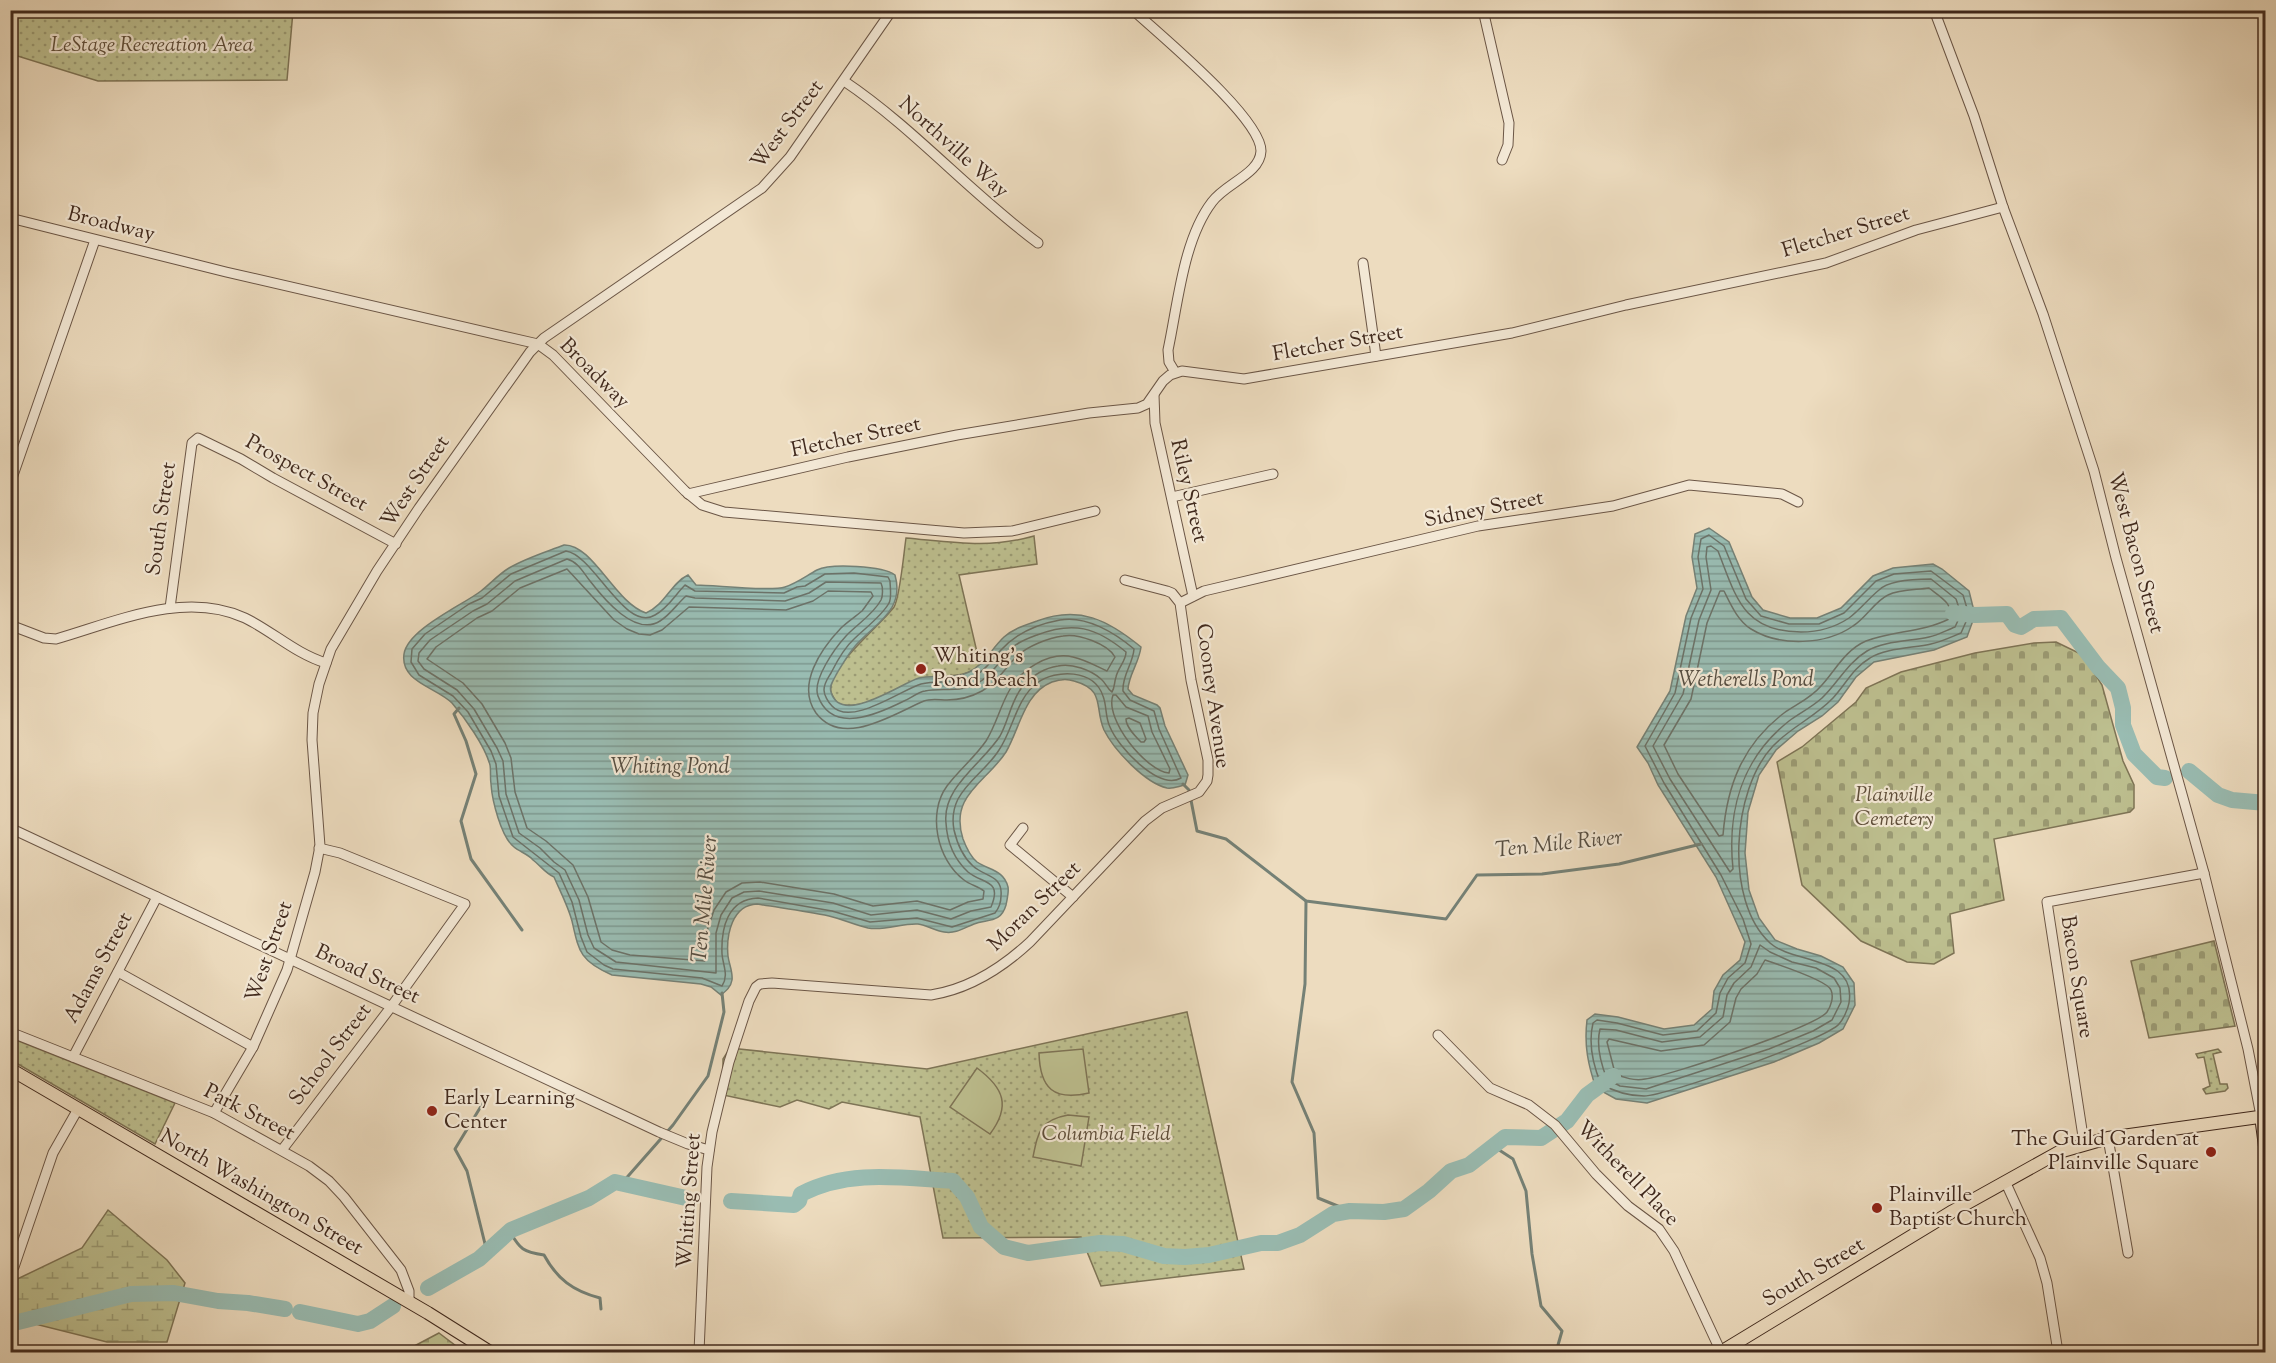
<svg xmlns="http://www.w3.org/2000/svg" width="2276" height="1363" font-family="'Sorts Mill Goudy',serif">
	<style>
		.green { fill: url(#green-dots); stroke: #7e7456; stroke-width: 1.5 }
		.wetland { fill: url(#wetland-marsh); stroke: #7e7456; stroke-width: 1.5 }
		.cemetery { fill: url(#cemetery-stones); stroke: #7e7456; stroke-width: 1.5 }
		.pitch { fill: #bdbf8f; stroke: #7e7456; stroke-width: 1.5 }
		.water { fill: url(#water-rules); stroke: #758176; stroke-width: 1.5 }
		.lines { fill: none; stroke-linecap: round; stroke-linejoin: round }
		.shore { stroke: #6c7268; stroke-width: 1.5 }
		.stream { stroke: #758176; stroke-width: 3 }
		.river { stroke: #99bcb2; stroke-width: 16 }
		.minor-casing { stroke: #6b5646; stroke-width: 11 }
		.major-casing { stroke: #40291d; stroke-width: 14 }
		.minor { stroke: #f3e8d5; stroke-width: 9 }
		.major { stroke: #eddcbf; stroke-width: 12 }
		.poi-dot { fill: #8f2418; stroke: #f3e8d5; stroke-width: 2 }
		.labels { text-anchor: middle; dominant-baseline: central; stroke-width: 4.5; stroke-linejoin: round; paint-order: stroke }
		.park-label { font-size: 21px; font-style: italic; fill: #5f4e3a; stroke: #f3e8d5 }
		.street-label { font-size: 21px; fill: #40291d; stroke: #f3e8d5 }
		.poi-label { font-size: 21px; fill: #40291d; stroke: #f3e8d5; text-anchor: start }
		.water-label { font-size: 22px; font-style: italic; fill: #564e42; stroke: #f3e8d5 }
	</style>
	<defs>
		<pattern id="green-dots" width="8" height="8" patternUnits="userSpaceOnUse" patternTransform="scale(1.5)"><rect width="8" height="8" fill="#bdbf8f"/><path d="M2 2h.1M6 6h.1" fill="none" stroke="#9b9b74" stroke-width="1.8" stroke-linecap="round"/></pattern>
		<pattern id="wetland-marsh" width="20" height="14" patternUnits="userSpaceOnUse" patternTransform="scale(1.5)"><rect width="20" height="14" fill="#bdbf8f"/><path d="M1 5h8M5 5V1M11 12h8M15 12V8" fill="none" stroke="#9b9b74"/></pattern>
		<pattern id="cemetery-stones" width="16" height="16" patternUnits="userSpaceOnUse" patternTransform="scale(1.5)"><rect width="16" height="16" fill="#bdbf8f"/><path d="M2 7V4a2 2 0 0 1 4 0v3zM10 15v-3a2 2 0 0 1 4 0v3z" fill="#9b9b74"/></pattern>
		<pattern id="water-rules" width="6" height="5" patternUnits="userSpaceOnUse" patternTransform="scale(1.5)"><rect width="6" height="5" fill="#99bcb2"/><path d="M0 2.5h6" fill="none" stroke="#7e9990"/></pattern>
	</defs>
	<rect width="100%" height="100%" fill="#eddcbf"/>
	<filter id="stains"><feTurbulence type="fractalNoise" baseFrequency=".00333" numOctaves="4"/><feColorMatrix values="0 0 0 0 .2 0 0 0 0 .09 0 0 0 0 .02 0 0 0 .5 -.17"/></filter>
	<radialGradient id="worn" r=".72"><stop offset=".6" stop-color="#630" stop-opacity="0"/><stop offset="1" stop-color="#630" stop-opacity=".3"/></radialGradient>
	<g class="green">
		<polygon points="10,11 293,11 287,80 98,81 11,54"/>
		<path d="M 1034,536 L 1037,564 L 959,575 L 980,665 C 962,681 944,673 922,678 C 916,679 911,683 905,686 C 886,695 859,710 838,704 C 835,700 832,696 831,692 C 825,669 881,625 894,607 C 900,597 904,551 906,538 C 952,542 988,549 1034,536 Z"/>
		<polygon points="1187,1012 1244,1269 1101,1286 1081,1237 943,1238 920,1117 842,1102 829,1109 797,1100 780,1107 723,1095 723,1059 730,1048 927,1069"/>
		<polygon points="11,1038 175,1103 155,1144 11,1060"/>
		<polygon points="2218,1049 2221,1052 2213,1054 2220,1084 2227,1084 2228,1088 2225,1091 2206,1094 2203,1089 2210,1086 2204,1057 2198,1058 2196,1054"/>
	</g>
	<polygon class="wetland" points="108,1210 167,1260 185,1283 167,1342 107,1342 11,1318 11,1282 82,1248"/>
	<g class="cemetery">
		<polygon points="2056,642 2083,655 2102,685 2123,761 2134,785 2134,808 2130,812 1994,839 2004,900 1950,914 1954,953 1934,964 1907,962 1861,941 1802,885 1777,762 1802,747 1856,702 1866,688 1901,672 1975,653 2034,643"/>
		<polygon points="2214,941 2235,1026 2149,1038 2131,961"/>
		<polygon points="439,1333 464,1352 403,1352"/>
	</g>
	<g class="pitch">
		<path d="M 1083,1049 L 1089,1093 C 1054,1101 1040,1089 1039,1053 Z"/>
		<path d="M 977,1068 C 1004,1088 1011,1106 990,1134 L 950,1107 Z"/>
		<path d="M 1068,1115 L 1089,1117 L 1081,1166 L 1033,1157 C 1038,1132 1040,1120 1068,1115 Z"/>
	</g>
	<g class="water">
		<path d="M 1709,528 L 1729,542 L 1752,597 L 1763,610 L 1790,618 L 1817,618 L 1841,608 L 1873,576 L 1893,568 L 1933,564 L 1942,569 L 1969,591 L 1975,615 L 1967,637 L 1934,650 L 1874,662 L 1856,677 L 1838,702 L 1822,716 L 1798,731 L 1776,750 L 1759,775 L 1748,812 L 1745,853 L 1749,890 L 1759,918 L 1775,940 L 1797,949 L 1821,956 L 1843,967 L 1854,983 L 1855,1005 L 1843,1029 L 1819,1043 L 1774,1062 L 1647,1103 L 1616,1099 L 1596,1088 C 1588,1065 1584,1045 1587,1020 L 1595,1014 L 1618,1017 L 1664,1029 L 1694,1025 L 1712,1009 L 1714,991 L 1723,975 L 1740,960 L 1745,942 L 1716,877 L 1658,785 L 1648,763 L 1637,747 L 1670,691 L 1686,616 L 1697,588 L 1692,557 L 1695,534 Z"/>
		<path d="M 564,545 C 593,544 615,603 646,613 C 665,605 671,583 688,575 L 696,585 C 714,585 770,592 785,587 C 797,583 806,576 817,570 C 831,563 883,566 895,575 C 905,610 876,623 856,645 C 848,654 842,665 836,675 C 833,681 829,686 831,692 C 841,727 901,683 919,678 C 936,674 953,680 969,672 C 984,665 992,648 1004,637 C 1013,629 1025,625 1037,621 C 1079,605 1108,620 1141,647 C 1139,663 1129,674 1128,689 L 1133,695 L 1157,705 L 1160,708 L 1165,726 L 1188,775 L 1185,785 C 1179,786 1173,789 1167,788 C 1145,783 1114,750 1104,730 C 1094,707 1106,690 1074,681 C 1066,678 1060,679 1052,682 C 1024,693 1020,728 1006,752 C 986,783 949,795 963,839 C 966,847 971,857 977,862 C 989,870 1004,870 1008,887 C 1009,892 1007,900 1006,905 C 1001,923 988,919 974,924 C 964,928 956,934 944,932 C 935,931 927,925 918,924 C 902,923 885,931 868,928 C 855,925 842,919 829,916 C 805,911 781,908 757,904 C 732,905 726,935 728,956 C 729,964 733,972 732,980 C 731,987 726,991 721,995 L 711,987 L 701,984 L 612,975 C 580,961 579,952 572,921 C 568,906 560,891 554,877 C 545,873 541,866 533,860 C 528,854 520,852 514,847 C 501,837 492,800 491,784 C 490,778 491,771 490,765 C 485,746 465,718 452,703 C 436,687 400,682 404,654 C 408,629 463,605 481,591 C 490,584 499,574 509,568 C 526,558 546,552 564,545 Z"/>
	</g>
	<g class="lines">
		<g class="shore">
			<path d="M 1709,535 L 1724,546 L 1746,599 L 1761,616 L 1789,624 L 1819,624 L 1844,613 L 1876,581 L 1894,574 L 1931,571 L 1963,595 L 1969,615 L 1961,633 C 1951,637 1941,642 1931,644 C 1914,648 1885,648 1870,658 C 1853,668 1846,684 1833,698 C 1815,717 1791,727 1773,746 C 1732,789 1724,901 1770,943 C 1793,964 1857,955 1849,1003 C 1848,1009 1843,1020 1839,1024 C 1827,1039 1666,1096 1644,1096 C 1628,1096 1615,1092 1601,1084 C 1593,1065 1588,1044 1593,1023 L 1597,1020 L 1617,1023 L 1663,1035 L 1697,1031 L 1716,1013 L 1720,993 L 1728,978 L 1745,963 L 1751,944 L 1743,919 L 1721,875 L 1664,783 L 1645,746 L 1675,693 L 1691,618 L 1703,589 L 1698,557 L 1701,539 Z"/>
			<path d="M 1711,546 L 1718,551 C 1736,597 1743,632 1801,632 C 1818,632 1834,628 1849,618 C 1860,610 1868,599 1879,590 C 1889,580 1917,579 1931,579 L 1956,599 L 1961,614 L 1955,627 C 1947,630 1938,635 1929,637 C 1911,641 1883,641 1867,651 C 1847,663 1838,683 1822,698 C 1812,707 1800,713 1789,721 C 1742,758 1727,811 1733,869 L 1730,872 L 1670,779 L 1653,746 L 1683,694 L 1699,620 L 1711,590 L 1706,557 L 1707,547 Z"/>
			<path d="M 566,551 C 594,555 625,633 655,615 C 668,608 675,595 685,585 L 695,591 L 784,593 L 797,587 L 805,586 L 825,574 L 854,573 L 888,577 L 890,581 C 890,586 892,598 889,603 C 882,616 864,629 854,639 C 844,648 837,661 831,673 C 828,678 824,683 824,690 C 824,695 828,702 832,706 C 851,727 901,690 921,684 C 939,679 956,686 974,676 C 985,671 992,660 1000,651 C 1015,634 1038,624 1060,620 C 1086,615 1115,633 1134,649 C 1133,664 1122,675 1123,691 L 1130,700 L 1154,711 L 1159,729 L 1181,778 C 1159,791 1118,747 1110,727 C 1105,717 1107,706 1103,696 C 1094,669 1056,669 1037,683 C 1016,699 1013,730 999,750 C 988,768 968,780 958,799 C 953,809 952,819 954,830 C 957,843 963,857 973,866 C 985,877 1003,875 1001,896 C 1001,902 999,908 995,913 L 952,927 L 917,918 L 870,922 L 832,911 L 758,898 C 727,899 721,929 722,954 C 723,966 729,975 722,986 L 702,978 L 613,969 L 604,965 L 587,952 L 581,937 L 572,902 L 559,873 L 513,837 L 499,796 L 496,764 L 491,751 L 468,712 L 453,696 L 419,675 L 411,662 L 412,649 L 425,634 L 469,604 L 482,598 L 511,574 Z"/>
			<path d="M 567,559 C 578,562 583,572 590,581 C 604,599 635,637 660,621 C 670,615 677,604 686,596 L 695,598 L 785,601 L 809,593 L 826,582 L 881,583 C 883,587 883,596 881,600 C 873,615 857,624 846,636 C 835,648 812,680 818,696 C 832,735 878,714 904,701 C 911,698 918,692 925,691 C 942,687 957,693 974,685 C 992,677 999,660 1013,647 C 1020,641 1029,638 1037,635 C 1073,621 1096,627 1126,652 C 1126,661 1118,668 1116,677 C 1114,683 1115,687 1112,692 C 1107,689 1106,683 1101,679 C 1091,670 1072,663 1058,666 C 1045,668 1032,676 1023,686 C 1011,700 1009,720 1000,736 C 983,763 942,787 946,823 C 947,841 954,859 968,872 C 982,884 1003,879 991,907 L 971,911 L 951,919 L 917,910 L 871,915 L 833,903 L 759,891 L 744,892 L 732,898 L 721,915 L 716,933 L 716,973 L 616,962 L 594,948 L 588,935 L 579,900 L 565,870 L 554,862 L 540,848 L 519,833 L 506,794 L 503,761 L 497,748 L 474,709 L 457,690 L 424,669 L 418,661 L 419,653 L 430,640 L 473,611 L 487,604 L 515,581 Z"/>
			<path d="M 567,569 L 614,620 L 627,629 L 639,634 L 650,635 L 662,630 L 689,607 L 786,610 L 813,601 L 828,591 L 871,592 L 873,596 C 869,601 866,606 862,611 C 855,617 847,622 841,628 C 821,649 796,685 816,713 C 843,749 895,713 924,701 C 931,698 940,700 947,700 C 959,700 971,697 982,691 C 997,683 1005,668 1017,656 C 1028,646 1048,638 1063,636 C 1078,633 1108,644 1115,657 L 1107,671 C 1096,666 1086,660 1073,657 C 1049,651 1020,670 1009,691 C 1000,707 996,725 986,741 C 975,757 959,770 947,786 C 927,813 937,860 964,880 C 970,885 978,886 984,891 L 983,899 L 968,902 L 950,910 L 917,901 L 873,906 L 834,894 L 760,882 L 742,883 L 726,892 L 714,910 L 707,931 L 705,961 L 630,955 L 612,950 L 601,942 L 588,897 L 573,865 L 546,841 L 527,828 L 515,792 L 511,758 L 505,743 L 482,704 L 463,683 L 427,659 L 436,647 L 477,618 L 492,611 L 520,588 Z"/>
			<path d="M 1929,588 C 1939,596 1956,605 1949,619 C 1923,632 1893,631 1866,641 C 1845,650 1835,671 1821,686 C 1811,698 1797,704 1784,713 C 1743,744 1727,785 1723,835 L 1719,836 L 1678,774 L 1664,745 L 1691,699 L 1707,623 L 1720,591 L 1724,591 C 1731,605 1738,621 1751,629 C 1780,647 1826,645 1853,626 C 1866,618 1875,601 1888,595 C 1900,589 1916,590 1929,588 Z"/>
			<path d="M 1113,695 L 1116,695 L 1126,707 L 1148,716 L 1152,732 L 1170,769 L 1169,773 C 1146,771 1104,719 1113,695 Z"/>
			<path d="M 1129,718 L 1140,723 L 1146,739 L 1144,742 L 1141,742 C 1135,736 1126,727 1126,719 Z"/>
			<path d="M 1760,945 L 1770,952 L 1792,962 L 1816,968 L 1834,978 L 1840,988 L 1841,1002 L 1832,1020 L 1813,1031 L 1769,1049 L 1646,1089 L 1620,1086 L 1607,1079 C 1601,1064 1596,1045 1600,1029 L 1616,1030 L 1662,1042 L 1700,1037 L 1723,1017 L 1727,995 L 1734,983 L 1751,967 Z"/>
			<path d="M 1765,960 C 1777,964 1828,981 1831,990 C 1834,997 1831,1006 1827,1012 C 1815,1027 1669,1076 1645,1079 C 1635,1081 1623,1078 1615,1073 L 1607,1042 L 1609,1039 L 1661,1051 L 1704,1045 L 1730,1022 L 1736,998 L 1741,989 L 1757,974 Z"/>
		</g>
		<g class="stream">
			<polyline points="459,708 454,714 466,741 476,774 461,821 471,859 522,930"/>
			<polyline points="1183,784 1189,790 1197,831 1226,839 1306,901 1446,919 1477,875 1542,874 1619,864 1701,844"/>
			<polyline points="1306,901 1305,984 1292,1082 1314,1133 1318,1198 1350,1211"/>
			<polyline points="483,1103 455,1149 467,1171 487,1252"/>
			<polyline points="1493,1146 1513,1159 1526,1191 1532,1254 1541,1306 1562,1331 1556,1352"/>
			<polyline points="622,1183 673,1125 708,1076 724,1012 722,993"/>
			<path d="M 510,1232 C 520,1249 523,1252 544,1255 C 557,1279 573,1291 600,1298 L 601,1309"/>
		</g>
		<g class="river">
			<polyline points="1953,613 1975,615 2007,614 2015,625 2021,627 2034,619 2061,618 2098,667 2118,688 2123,708 2123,725 2134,754 2157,777 2165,778"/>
			<polyline points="2189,771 2218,795 2232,800 2266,803"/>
			<path d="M 731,1201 L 794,1205 L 799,1201 L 801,1194 C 849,1169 901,1178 953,1181 L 967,1197 L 981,1227 L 1004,1247 L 1028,1253 L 1100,1243 L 1123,1244 L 1164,1256 L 1185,1257 L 1209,1255 L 1261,1243 L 1278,1243 L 1300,1235 L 1333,1214 L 1350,1211 L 1384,1212 L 1404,1209 L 1429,1191 L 1451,1171 L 1469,1165 L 1505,1137 L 1541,1138 L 1567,1121 L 1587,1095 L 1613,1076"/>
			<polyline points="428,1288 479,1259 511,1230 589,1198 615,1182 686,1198"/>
			<polyline points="300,1312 358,1324 370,1321 393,1306"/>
			<polyline points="10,1324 131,1294 174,1293 218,1301 248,1303 285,1309"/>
		</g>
		<g class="minor-casing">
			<g id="minor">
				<path d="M 1133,10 C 1161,36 1261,118 1261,151 C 1260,174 1226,183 1212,202 C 1183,240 1178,304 1168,350 L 1169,362 L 1175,372"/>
				<polyline points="1483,10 1509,123 1508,145 1502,160"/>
				<polyline points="1934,10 1974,116 2003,207 2043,314 2094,471 2116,558 2204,873 2248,1049 2261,1116"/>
				<path d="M 844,81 C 914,128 970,193 1038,243"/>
				<polyline points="10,218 226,272 538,344 553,355 685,491 702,505 724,512 964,533 1012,531 1095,511"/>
				<polyline points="1363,263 1376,356"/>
				<polyline points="1154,395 1155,423 1193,596"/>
				<polyline points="10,484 95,240"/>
				<polyline points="688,494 848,457 957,435 1089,413 1138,408 1147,404 1163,381 1170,375 1182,371 1244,379 1512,333 1626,305 1826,263 1916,230 2003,207"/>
				<polyline points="1172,497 1273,474"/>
				<polyline points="1180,603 1204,591 1478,526 1613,506 1689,485 1782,494 1798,502"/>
				<polyline points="170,608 192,443 198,438 241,459 273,478 396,544"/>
				<path d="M 10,625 L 44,638 L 56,639 C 115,622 185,590 245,618 C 272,631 296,654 326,663"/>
				<polyline points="10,828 659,1132 688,1144 709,1150"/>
				<polyline points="1023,828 1010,845 1073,897"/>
				<polyline points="118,972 253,1047"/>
				<polyline points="10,1032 214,1113 309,1166 329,1181 344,1197 401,1270 409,1291 409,1301"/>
				<polyline points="1438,1035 1490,1088 1529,1105 1555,1125 1596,1174 1628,1206 1659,1229 1674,1251 1721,1352"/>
				<polyline points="73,1057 157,897"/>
				<polyline points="214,1113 253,1047 287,970 315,872 320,846 312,740 313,713 319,684 331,649 377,571 419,508 530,352 544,338 762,188 790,157 892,10"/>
				<polyline points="2108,1138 2128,1253"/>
				<polyline points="2084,1143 2047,902 2204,873"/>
				<polyline points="282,1150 391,1007 465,904 340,853 319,848"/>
				<polyline points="2005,1181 2040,1258 2047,1283 2058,1352"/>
				<polyline points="14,1267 53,1153 78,1109"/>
				<path d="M 699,1352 L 707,1167 L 712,1132 L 729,1062 L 749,1001 L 756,987 L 760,984 L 772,983 L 931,995 C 969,989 1002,968 1030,942 L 1145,821 L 1162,808 L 1199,792 L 1207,781 L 1208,775 L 1208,760 L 1191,680 L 1180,603 L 1172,593 L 1167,591 L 1125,580"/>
			</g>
		</g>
		<g class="major-casing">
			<g id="major">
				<polyline points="10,1069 428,1313 490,1352"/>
				<polyline points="2261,1116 2266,1154"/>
				<polyline points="1721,1352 1953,1211 2059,1152 2108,1138 2266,1116"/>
			</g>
		</g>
		<use href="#minor" class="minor"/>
		<use href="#major" class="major"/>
	</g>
	<g class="poi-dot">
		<circle cx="921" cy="669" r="6"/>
		<circle cx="432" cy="1111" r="6"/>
		<circle cx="2211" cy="1152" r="6"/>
		<circle cx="1877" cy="1208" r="6"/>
	</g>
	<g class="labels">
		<g class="park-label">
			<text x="152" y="46">LeStage Recreation Area</text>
			<text x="1894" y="796">Plainville<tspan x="1894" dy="24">Cemetery</tspan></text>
			<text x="1106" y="1135">Columbia Field</text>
		</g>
		<g class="street-label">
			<text transform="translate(788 125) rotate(-53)">West Street</text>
			<text transform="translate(953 148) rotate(42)">Northville Way</text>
			<text transform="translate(111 225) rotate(14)">Broadway</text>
			<text transform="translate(1846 233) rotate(-17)">Fletcher Street</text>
			<text transform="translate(1338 344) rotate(-10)">Fletcher Street</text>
			<text transform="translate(594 374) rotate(45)">Broadway</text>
			<text transform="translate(856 438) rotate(-12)">Fletcher Street</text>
			<text transform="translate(306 474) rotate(29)">Prospect Street</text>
			<text transform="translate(416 482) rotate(-56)">West Street</text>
			<text transform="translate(1188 491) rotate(77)">Riley Street</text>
			<text transform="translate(1484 510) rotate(-11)">Sidney Street</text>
			<text transform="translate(162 519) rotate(-82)">South Street</text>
			<text transform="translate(2135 553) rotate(75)">West Bacon Street</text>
			<text transform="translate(1212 696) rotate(82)">Cooney Avenue</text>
			<text transform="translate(1035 907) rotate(-44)">Moran Street</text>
			<text transform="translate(270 952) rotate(-71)">West Street</text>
			<text transform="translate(99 968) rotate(-62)">Adams Street</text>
			<text transform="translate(367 975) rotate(25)">Broad Street</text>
			<text transform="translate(2076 977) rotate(81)">Bacon Square</text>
			<text transform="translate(331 1055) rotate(-53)">School Street</text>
			<text transform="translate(249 1113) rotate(27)">Park Street</text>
			<text transform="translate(1627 1174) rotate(46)">Witherell Place</text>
			<text transform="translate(261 1193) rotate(30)">North Washington Street</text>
			<text transform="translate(690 1201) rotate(-86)">Whiting Street</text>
			<text transform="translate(1814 1273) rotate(-31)">South Street</text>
		</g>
		<g class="poi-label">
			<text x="933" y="657">Whiting's<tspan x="933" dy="24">Pond Beach</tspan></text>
			<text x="444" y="1099">Early Learning<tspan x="444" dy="24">Center</tspan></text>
			<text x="2199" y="1140" text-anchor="end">The Guild Garden at<tspan x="2199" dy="24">Plainville Square</tspan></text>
			<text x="1889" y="1196">Plainville<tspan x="1889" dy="24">Baptist Church</tspan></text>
		</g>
		<g class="water-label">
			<text x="1746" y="681">Wetherells Pond</text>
			<text x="670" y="768">Whiting Pond</text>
			<text transform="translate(1559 845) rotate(-6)">Ten Mile River</text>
			<text transform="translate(706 899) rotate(-85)">Ten Mile River</text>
		</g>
	</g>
	<rect width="2276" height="1363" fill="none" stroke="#eddcbf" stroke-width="36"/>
	<rect x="12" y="12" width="2252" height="1339" fill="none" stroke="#40291d" stroke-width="3"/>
	<rect x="18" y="18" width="2240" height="1327" fill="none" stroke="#40291d" stroke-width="1.5"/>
	<rect width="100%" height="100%" filter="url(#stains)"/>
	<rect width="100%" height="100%" fill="url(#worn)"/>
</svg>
